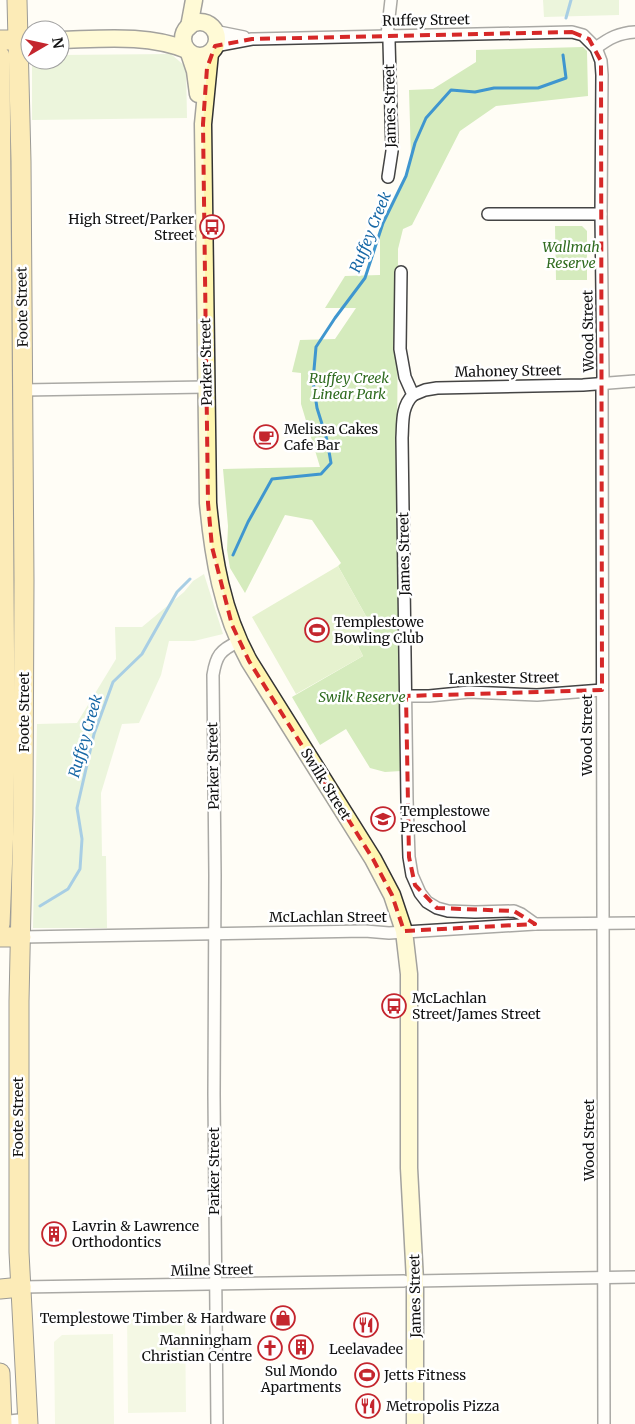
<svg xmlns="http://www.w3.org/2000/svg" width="635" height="1424" font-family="Merriweather,serif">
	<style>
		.green { fill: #d5ebbd }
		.pitch { fill: #e6f2cf }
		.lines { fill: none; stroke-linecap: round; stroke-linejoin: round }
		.stream { stroke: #3f96cf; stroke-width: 3 }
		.street-casing { stroke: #444; stroke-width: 14 }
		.secondary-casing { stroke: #333; stroke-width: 19 }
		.primary-casing { stroke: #222; stroke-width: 21 }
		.street { stroke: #fff; stroke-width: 11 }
		.secondary { stroke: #fff6b0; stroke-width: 16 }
		.primary { stroke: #f9d66b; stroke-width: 19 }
		.marked { fill: none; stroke: #d62828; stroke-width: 4; stroke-dasharray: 10 6; stroke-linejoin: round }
		.labels { text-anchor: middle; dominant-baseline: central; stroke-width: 5; stroke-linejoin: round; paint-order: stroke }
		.street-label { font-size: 14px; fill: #111; stroke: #fff }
		.poi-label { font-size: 14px; fill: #111; stroke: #fff; text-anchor: start }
		.park-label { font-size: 14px; font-style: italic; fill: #2f6b1f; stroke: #fff }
		.water-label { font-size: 15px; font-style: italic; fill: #1768a6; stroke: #fff }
	</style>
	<rect width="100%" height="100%" fill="#fffdf5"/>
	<g class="green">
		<polygon points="543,0 619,0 619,15 544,17"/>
		<polygon points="583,47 587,51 588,96 496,106 460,131 412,225 403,229 398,249 397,483 401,771 385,772 370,768 346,729 320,745 292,697 363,656 357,644 376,634 338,566 341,563 312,520 285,515 245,593 230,568 227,550 228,526 223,469 320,467 301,404 301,373 292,372 300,340 335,339 356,308 325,308 345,276 380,275 380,235 383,223 406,176 411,158 409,90 433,89 476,62 476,50"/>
		<polygon points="171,54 186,67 187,118 32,120 32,60 60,60 60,55"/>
		<polygon points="555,226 582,226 587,231 587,280 556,280"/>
		<polygon points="204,574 223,634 194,641 169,641 161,675 139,723 122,724 101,793 102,856 106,856 107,928 33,928 37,724 77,723 116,659 115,627 142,627 184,592 193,581"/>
	</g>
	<g class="pitch">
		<polygon points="338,566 376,634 357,644 363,656 296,694 252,617"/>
		<polygon points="127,1313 185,1313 186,1412 128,1413"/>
		<polygon points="113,1334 114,1424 55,1424 54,1342 62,1335"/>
	</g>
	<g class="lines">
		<g class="stream">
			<polyline points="566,18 571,0"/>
			<polyline points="233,555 248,522 272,479 321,474 331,463 327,440 317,408 313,381 316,347 335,318 365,278 383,223 406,176 415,143 426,118 451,90 475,92 494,88 538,88 566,78 563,55"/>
			<polyline points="40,906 68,889 80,869 82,839 77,808 94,734 113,682 142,654 177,592 190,579"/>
		</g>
		<g class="street-casing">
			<g id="street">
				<polyline points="214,31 244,37"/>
				<polyline points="387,35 391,0"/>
				<polyline points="215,46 252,39 572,32 583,35 596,48 601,61 602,75 601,214 603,377 602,389 604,1424"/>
				<path d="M 596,48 C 609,38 619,33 635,32"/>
				<polyline points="388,177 392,151 389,41 391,35"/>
				<polyline points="488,214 601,214"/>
				<path d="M 401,272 L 400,349 L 405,377 L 413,395 C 401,407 403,423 402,438 L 407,800 L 409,857 L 412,875 L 420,893 L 427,902 L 437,908 L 448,911 L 475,912 L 514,911 L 521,914 L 535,924"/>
				<polyline points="23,390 206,387"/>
				<polyline points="413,395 425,390 437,388 583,385 635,381"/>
				<polyline points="406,696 429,696 469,692 537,695 602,690"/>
				<polyline points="21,937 365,931 389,933 535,924 635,923"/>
				<polyline points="415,1281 635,1277"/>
				<polyline points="21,1287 404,1281"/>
				<polyline points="0,1422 28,1419"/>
				<path d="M 217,1424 L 214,1094 L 215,875 L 213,675 C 216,656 220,650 238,642"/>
			</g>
		</g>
		<g class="secondary-casing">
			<g id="secondary">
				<circle cx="200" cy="39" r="17"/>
				<polyline points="189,27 194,0"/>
				<path d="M 60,40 C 102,39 147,34 187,50"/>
				<polyline points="189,53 195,71 198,94"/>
				<path d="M 210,53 L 203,124 L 208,503 C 213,557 222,612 249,661 L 373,859 L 392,895 L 404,931 L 409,974 L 409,1168 L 415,1281 L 415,1424"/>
			</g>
		</g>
		<g class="primary-casing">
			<g id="primary">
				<polyline points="17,0 21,161 24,580 23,813 19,1001 19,1252 28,1424"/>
				<polyline points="0,40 19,40"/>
				<polyline points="0,56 5,718 4,827 0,924"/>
				<polyline points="0,937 21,937"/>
				<polyline points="0,1289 21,1287"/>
				<polyline points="0,1373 2,1424"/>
			</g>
		</g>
		<use href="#street" class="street"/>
		<use href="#secondary" class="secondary"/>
		<use href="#primary" class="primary"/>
	</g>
	<path d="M0 0H635V1424H0ZM 572,32 L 589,39 L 601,61 L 602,690 L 406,696 L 409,857 L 415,885 L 437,908 L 514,911 L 535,924 L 404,931 L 392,895 L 373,859 L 249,661 L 232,625 L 212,547 L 208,503 L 203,124 L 207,68 L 215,46 L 252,39 Z" fill="#fffdf5" fill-opacity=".55" fill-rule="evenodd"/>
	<path class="marked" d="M 572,32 L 589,39 L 601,61 L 602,690 L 406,696 L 409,857 L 415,885 L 437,908 L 514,911 L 535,924 L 404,931 L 392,895 L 373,859 L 249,661 L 232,625 L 212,547 L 208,503 L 203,124 L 207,68 L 215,46 L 252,39 Z"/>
	<defs>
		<g id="bus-ring" transform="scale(1.25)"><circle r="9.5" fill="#fff" stroke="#c4262e" stroke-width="1.5"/><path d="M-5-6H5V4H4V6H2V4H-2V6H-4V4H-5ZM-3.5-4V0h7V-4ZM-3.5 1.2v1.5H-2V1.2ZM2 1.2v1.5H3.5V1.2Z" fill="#c4262e"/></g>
		<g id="cafe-ring" transform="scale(1.25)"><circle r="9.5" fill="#fff" stroke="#c4262e" stroke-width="1.5"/><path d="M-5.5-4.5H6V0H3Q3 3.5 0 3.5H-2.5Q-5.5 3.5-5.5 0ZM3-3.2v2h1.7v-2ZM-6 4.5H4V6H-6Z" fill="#c4262e"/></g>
		<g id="stadium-ring" transform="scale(1.25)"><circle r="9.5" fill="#fff" stroke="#c4262e" stroke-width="1.5"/><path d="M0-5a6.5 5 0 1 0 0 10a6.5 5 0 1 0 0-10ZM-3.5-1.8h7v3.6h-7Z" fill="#c4262e"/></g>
		<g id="school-ring" transform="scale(1.25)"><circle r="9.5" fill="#fff" stroke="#c4262e" stroke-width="1.5"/><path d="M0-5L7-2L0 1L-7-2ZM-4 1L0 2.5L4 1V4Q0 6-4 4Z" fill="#c4262e"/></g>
		<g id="building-ring" transform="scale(1.25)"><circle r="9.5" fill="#fff" stroke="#c4262e" stroke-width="1.5"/><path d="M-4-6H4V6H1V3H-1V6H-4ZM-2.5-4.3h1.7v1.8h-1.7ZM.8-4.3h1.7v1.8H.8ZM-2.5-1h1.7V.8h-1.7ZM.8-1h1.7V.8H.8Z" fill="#c4262e"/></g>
		<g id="shop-ring" transform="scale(1.25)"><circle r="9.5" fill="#fff" stroke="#c4262e" stroke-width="1.5"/><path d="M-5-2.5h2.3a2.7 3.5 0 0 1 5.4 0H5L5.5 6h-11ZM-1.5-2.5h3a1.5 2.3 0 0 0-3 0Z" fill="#c4262e"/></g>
		<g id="restaurant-ring" transform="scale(1.25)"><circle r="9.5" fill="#fff" stroke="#c4262e" stroke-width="1.5"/><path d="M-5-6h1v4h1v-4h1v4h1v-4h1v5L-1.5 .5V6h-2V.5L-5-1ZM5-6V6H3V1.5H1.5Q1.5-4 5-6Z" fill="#c4262e"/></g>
		<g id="church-ring" transform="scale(1.25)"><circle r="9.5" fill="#fff" stroke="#c4262e" stroke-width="1.5"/><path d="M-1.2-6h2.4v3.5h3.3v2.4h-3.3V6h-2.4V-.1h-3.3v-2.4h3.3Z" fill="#c4262e"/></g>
	</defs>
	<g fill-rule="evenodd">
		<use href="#bus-ring" x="212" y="227"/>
		<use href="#cafe-ring" x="266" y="437"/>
		<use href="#stadium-ring" x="317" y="630"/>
		<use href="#school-ring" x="383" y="819"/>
		<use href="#bus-ring" x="394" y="1006"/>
		<use href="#building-ring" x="54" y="1234"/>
		<use href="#shop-ring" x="283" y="1318"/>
		<use href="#restaurant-ring" x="366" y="1325"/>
		<use href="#building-ring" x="301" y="1347"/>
		<use href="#church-ring" x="270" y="1348"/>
		<use href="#stadium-ring" x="367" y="1375"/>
		<use href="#restaurant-ring" x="368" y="1406"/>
	</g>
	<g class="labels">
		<g class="street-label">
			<text transform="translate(426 20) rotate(-1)">Ruffey Street</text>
			<text transform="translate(390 106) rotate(-91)">James Street</text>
			<text transform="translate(22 307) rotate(-91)">Foote Street</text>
			<text transform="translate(588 331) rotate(-91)">Wood Street</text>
			<text transform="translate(206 362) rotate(-91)">Parker Street</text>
			<text transform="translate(508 371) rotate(-1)">Mahoney Street</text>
			<text transform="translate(404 554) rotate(-91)">James Street</text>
			<text transform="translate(504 678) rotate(-1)">Lankester Street</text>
			<text transform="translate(24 712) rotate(-90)">Foote Street</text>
			<text transform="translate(587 735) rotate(-90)">Wood Street</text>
			<text transform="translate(213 766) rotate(-91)">Parker Street</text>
			<text transform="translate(326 784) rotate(58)">Swilk Street</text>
			<text x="328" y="917">McLachlan Street</text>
			<text transform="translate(18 1117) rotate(-90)">Foote Street</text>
			<text transform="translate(589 1140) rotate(-90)">Wood Street</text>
			<text transform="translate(214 1171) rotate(-90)">Parker Street</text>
			<text transform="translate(212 1270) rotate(-1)">Milne Street</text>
			<text transform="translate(415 1296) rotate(-91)">James Street</text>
		</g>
		<g class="poi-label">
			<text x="194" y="219" text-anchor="end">High Street/Parker<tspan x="194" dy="16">Street</tspan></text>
			<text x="284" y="429">Melissa Cakes<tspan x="284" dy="16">Cafe Bar</tspan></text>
			<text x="334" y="622">Templestowe<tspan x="334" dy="16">Bowling Club</tspan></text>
			<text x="400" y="811">Templestowe<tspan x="400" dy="16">Preschool</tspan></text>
			<text x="412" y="998">McLachlan<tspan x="412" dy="16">Street/James Street</tspan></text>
			<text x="72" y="1226">Lavrin &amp; Lawrence<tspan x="72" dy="16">Orthodontics</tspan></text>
			<text x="266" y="1318" text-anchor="end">Templestowe Timber &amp; Hardware</text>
			<text x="252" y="1340" text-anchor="end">Manningham<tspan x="252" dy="16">Christian Centre</tspan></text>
			<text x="366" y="1349" text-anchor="middle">Leelavadee</text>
			<text x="301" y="1371" text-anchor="middle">Sul Mondo<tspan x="301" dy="16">Apartments</tspan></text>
			<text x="384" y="1375">Jetts Fitness</text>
			<text x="386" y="1406">Metropolis Pizza</text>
		</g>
		<g class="park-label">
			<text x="571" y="247">Wallmah<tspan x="571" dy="16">Reserve</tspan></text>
			<text x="349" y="378">Ruffey Creek<tspan x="349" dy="16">Linear Park</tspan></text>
			<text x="362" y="697">Swilk Reserve</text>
		</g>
		<g class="water-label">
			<text transform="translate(370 232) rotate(-68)">Ruffey Creek</text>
			<text transform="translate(85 736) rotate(-74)">Ruffey Creek</text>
		</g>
	</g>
	<g transform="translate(45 45) rotate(81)"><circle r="24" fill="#ffffff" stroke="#a0a0a0"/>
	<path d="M0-4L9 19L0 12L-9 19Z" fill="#c4262e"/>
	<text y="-8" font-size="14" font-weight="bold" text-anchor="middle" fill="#111111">N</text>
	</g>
</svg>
